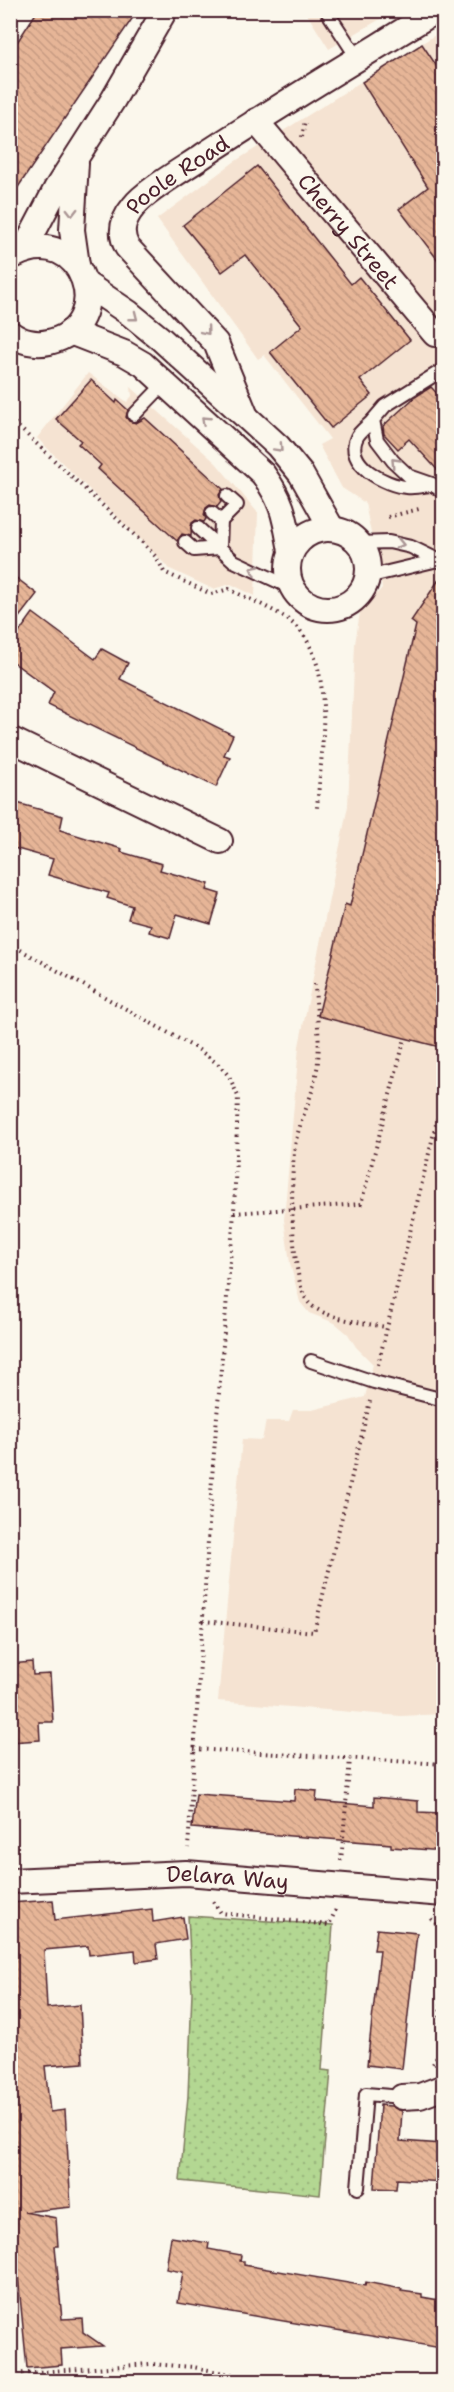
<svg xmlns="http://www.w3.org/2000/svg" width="454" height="2392" font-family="'Shantell Sans',sans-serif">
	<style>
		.built { fill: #f5e3d2 }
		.park { fill: url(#park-dots); stroke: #7e7b5e; stroke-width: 1.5 }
		.building { fill: url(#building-back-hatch); stroke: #4a1f2b; stroke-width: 1.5 }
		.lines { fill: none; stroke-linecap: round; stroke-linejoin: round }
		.service-casing { stroke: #4a1f2b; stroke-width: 16 }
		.minor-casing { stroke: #4a1f2b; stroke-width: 28 }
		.path { stroke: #4a1f2b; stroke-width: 4; stroke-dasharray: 1.5 4.5; stroke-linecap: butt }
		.service { stroke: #fbf7ec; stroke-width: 12 }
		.minor { stroke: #fbf7ec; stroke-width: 24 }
		.oneway { stroke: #ab9695 }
		.labels { text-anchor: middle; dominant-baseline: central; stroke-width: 4.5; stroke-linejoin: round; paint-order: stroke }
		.street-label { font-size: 22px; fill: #4a1f2b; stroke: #fbf7ec }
	</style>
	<defs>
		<pattern id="park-dots" width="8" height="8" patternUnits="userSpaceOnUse" patternTransform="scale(1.5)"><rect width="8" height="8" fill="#b3d792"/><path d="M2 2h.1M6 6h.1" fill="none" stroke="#9bb87e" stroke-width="1.8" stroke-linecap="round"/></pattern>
		<pattern id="building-back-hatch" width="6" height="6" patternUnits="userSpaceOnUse" patternTransform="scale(1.5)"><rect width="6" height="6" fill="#e6b597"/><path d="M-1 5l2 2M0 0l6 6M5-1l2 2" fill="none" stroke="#c79b82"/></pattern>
	</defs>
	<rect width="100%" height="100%" fill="#fbf7ec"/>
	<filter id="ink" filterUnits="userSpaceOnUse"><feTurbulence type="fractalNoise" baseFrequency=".0167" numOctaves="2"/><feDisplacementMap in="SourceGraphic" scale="12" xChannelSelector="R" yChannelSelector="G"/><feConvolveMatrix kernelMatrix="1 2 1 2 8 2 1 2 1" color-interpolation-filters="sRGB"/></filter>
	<g filter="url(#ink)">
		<g class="built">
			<polygon points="305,11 394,11 329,49"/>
			<polygon points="443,30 443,1714 401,1716 218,1701 242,1439 262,1440 266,1421 289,1421 293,1410 312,1410 365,1397 373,1364 356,1347 348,1334 335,1323 309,1313 300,1302 290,1263 284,1220 299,1046 348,806 355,644 360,612 382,588 365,503 342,488 319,445 330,439 264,355 258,359 157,219 234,162"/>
			<polygon points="88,373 127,402 132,396 131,387 216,463 258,513 255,596 231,584 213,589 170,569 37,438"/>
		</g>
		<polygon class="park" points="188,1916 333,1925 322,2070 331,2071 320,2195 180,2181 188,2096 192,1992"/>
		<g class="building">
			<polygon points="38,10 138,10 10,199 10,53"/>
			<polygon points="422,44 444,77 444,268 399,209 428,187 362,82"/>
			<polygon points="257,166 351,284 359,277 410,340 360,380 372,395 331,428 270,352 302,326 245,255 222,272 183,225"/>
			<polygon points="91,380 116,403 117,400 128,410 126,417 129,421 136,423 145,418 223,489 219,495 221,502 217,507 210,505 206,508 204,515 206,519 204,522 196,520 192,523 191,536 182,534 177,541 98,469 101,465 78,444 81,441 56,419"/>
			<polygon points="431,387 444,401 444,477 409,439 398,449 384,434 383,426 415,397"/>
			<polygon points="444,572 444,1048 318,1016 345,904 350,906 416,625 411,621"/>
			<polygon points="10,573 37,594 10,629"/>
			<polygon points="33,613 95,659 102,649 128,663 120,679 233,735 224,755 230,757 216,787 48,705 54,692 10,660 10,645"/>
			<polygon points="10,801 63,816 60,830 122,849 121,852 162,864 160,870 209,884 207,890 220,894 211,924 177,914 170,938 149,932 151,925 128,919 132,906 107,898 109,893 48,875 53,859 10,847"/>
			<polygon points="32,1662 33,1675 50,1674 53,1722 39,1722 40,1740 10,1742 10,1664"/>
			<polygon points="295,1789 317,1791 316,1801 374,1806 374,1797 418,1801 418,1812 441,1813 441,1817 444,1817 444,1851 391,1847 391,1844 192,1828 196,1794 294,1801"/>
			<polygon points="53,1900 55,1920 152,1909 153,1922 183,1917 186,1939 156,1944 158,1959 136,1962 135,1950 89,1955 88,1946 44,1950 47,2008 80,2005 83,2063 45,2066 50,2112 65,2110 71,2207 24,2212 56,2218 58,2246 55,2246 62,2319 82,2318 83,2332 103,2346 61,2349 62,2365 27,2368 15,2245 13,2246 10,2195 10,1903"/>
			<polygon points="377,1929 417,1933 402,2069 367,2065 380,1950 374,1950"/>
			<polygon points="380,2105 391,2106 402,2111 400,2141 444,2144 444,2182 397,2179 396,2189 374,2188"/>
			<polygon points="171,2237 209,2243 208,2249 241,2255 240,2261 244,2261 244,2265 365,2286 366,2282 402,2289 401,2291 422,2294 422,2297 444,2301 444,2334 441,2348 178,2303 183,2272 166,2269"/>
		</g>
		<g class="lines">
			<g class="service-casing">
				<g id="service">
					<polyline points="326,10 358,59"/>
					<polyline points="444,369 385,406 373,420 377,440 393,461 409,476 432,484 444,493"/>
					<polyline points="134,415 165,383"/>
					<path d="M 373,420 C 369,425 360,431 357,437 C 343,464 386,486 407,487 C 414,488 423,486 430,485"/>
					<polyline points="212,513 221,521 220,548"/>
					<polyline points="221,521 237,505 227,496"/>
					<polyline points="198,528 234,561 292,588"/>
					<polyline points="185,542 194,550 220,548"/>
					<polyline points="359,543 389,542 411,547 444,563"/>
					<polyline points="367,577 438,560"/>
					<polyline points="311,1361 374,1382 444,1400"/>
					<polyline points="358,2188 366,2094 402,2097"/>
				</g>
			</g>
			<g class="minor-casing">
				<g id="minor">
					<path id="s1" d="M 256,121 L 435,334 L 444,334"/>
					<polyline points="76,163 72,230 77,265"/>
					<polyline points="24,250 56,189 113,100 165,10"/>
					<polyline points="86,284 129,313 161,339 278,446 301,474 332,529"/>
					<path d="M 70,332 L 124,353 L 143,364 L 263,474 C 284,503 285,518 291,551"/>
					<path d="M 10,333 C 21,342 36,345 49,342 C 118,326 83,220 15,255"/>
					<path id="s2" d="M 245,414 L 216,343 L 127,247 C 119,232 123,219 134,206 C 145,191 187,167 204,155 C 280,105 359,58 437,10"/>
					<circle cx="328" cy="569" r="40"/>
					<polyline points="10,739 220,841"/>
					<path id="s3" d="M 10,1881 L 186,1873 L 444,1894"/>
					<polyline points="402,2097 420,2096 444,2087"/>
				</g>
			</g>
			<g class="path">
				<polyline points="302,137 305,121"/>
				<path d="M 10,419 L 144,544 L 157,558 L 164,572 L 211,594 L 229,589 C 248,599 270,607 287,619 C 339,654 321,754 317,808"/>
				<polyline points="388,517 419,509"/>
				<polyline points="10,944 199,1050 218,1064 229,1076 238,1096 234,1213 213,1464 188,1848"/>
				<path d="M 315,984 C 316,1013 322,1046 316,1075 C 312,1099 299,1121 295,1146 C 290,1174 290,1284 309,1303 C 324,1319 365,1323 386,1327"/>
				<polyline points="234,1213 361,1204 405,1038"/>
				<polyline points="378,1365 444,1091"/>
				<polyline points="203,1621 314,1632 370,1401"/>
				<polyline points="194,1749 444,1764"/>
				<polyline points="341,1861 350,1759"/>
				<polyline points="213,1901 221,1913 329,1925 336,1909"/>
				<polyline points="431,1919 440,1929 444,1939"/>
				<polyline points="433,2064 438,2055 444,1954"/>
				<polyline points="10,2374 150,2364 193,2367 271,2382"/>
			</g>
			<use href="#service" class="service"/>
			<use href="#minor" class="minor"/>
		</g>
		<defs><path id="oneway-chevron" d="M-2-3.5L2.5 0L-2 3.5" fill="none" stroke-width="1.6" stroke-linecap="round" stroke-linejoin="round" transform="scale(1.5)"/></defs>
		<g class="oneway">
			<use href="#oneway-chevron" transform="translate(72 212) rotate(90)"/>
			<use href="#oneway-chevron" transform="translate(134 317) rotate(38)"/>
			<use href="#oneway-chevron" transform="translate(206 331) rotate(50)"/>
			<use href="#oneway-chevron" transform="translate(205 420) rotate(-137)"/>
			<use href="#oneway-chevron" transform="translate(279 448) rotate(47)"/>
			<use href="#oneway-chevron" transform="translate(395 462) rotate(-134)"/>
			<use href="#oneway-chevron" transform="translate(400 544) rotate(13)"/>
			<use href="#oneway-chevron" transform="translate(254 570) rotate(-155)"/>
		</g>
	</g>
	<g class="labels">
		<g class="street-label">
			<text stroke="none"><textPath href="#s2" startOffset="306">Poole Road</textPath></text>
			<text stroke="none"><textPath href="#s1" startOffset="144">Cherry Street</textPath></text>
			<text stroke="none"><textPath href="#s3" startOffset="218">Delara Way</textPath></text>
		</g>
	</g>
	<rect width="454" height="2392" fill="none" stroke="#fbf7ec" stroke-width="36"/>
	<rect x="18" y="18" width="418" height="2356" fill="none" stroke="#4a1f2b" stroke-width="2" filter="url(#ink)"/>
</svg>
